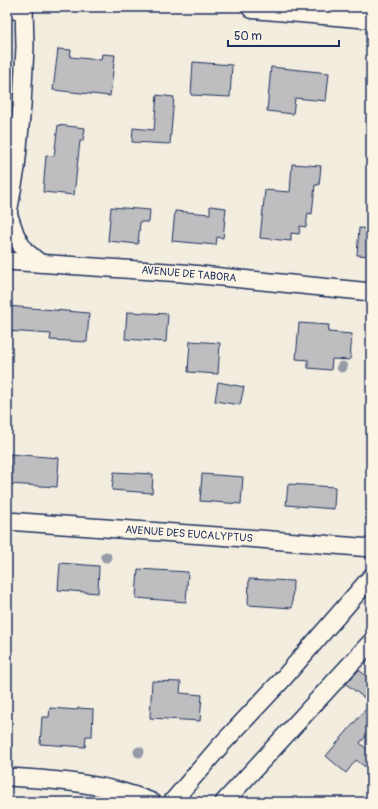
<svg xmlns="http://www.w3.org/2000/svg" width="378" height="809" font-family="Pangolin,sans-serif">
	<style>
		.building { fill: #bebec0; stroke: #1b2f5e }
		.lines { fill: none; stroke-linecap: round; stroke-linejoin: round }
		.minor-casing { stroke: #1b2f5e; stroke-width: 20 }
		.highway-casing { stroke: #1b2f5e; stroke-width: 25 }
		.minor { stroke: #fcf5e5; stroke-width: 17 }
		.highway { stroke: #fcf5e5; stroke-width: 22 }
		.tree { fill: #969ba8 }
		.labels { text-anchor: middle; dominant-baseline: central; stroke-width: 3; stroke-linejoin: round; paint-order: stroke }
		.street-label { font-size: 11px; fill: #1b2f5e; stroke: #fcf5e5 }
	</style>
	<rect width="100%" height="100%" fill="#f3ede0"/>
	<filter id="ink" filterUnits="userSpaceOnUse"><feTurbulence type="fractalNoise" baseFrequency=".025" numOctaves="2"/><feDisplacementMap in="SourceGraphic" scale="8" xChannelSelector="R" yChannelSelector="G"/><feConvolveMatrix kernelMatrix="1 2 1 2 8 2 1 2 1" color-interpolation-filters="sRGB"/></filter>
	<g filter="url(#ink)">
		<g class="building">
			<polygon points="58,49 71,50 70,57 101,60 102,54 115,55 110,96 53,90"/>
			<polygon points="193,62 232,65 230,97 191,95"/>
			<polygon points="271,67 329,73 326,101 295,98 293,114 267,111"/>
			<polygon points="157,95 174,97 170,144 132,142 133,128 154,130"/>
			<polygon points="58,125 85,128 83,141 80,141 74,195 43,192 46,155 54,156"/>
			<polygon points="292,164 321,166 319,185 315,185 312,214 308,213 306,227 300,226 299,234 291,233 291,241 260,238 265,190 290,192"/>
			<polygon points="210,206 226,208 223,238 217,237 216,245 172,241 175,211 210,214"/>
			<polygon points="111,207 150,210 149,222 140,222 138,244 108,241"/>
			<polygon points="359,228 371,229 371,256 357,255"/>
			<polygon points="7,306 89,313 87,342 50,340 51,334 7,331"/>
			<polygon points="127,312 168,314 166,342 125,339"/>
			<polygon points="299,323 329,325 328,332 352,334 350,360 332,359 331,370 308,368 308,360 296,359"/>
			<polygon points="190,341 220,343 218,374 188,372"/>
			<polygon points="218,382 244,387 240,405 215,401"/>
			<polygon points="10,454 59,458 57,487 8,484"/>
			<polygon points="114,472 153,474 152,493 112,490"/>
			<polygon points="202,474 243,477 241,504 200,501"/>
			<polygon points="288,484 335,487 334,509 286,505"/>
			<polygon points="60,563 99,566 98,593 58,590"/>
			<polygon points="138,569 188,572 186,602 136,598"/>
			<polygon points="249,579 293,581 292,608 248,605"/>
			<polygon points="359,670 371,680 371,730 360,743 371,753 371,771 356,760 346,773 326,756 371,703 346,684"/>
			<polygon points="152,681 181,682 180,693 202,695 200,721 150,718"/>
			<polygon points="50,708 77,710 78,708 93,709 92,736 86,736 85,747 40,744 42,717 49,717"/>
		</g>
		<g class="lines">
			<g class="minor-casing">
				<g id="minor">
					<polyline points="7,9 24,11"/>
					<polyline points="9,216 16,236 24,250 40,263"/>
					<polyline points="7,219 16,168 22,106 25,47 24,7"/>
					<polyline points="7,261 182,273 371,292"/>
					<polyline points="7,521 259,539 371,548"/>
					<path d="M 7,777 C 56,780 107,783 152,802"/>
					<polyline points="172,802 220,746 281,681 371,577"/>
					<polyline points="224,802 371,642"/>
				</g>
			</g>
			<g class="highway-casing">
				<polyline id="highway" points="253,7 371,17"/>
			</g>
			<use href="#minor" class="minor"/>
			<use href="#highway" class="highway"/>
		</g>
		<g class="tree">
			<circle cx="342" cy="367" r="5.5"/>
			<circle cx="106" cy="557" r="5.5"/>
			<circle cx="139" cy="752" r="5.5"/>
		</g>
	</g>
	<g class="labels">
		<g class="street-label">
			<text transform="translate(189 274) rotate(5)">AVENUE DE TABORA</text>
			<text transform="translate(189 534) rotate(4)">AVENUE DES EUCALYPTUS</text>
		</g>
	</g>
	<rect width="378" height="809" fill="none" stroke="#fcf5e5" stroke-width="24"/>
	<rect x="12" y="12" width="354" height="785" fill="none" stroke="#1b2f5e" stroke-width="1.5" filter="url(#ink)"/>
	<path d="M228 40v6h111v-6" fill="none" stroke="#1b2f5e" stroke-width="2"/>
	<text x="234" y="40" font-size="12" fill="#1b2f5e" stroke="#fcf5e5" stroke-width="3" paint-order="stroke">50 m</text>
</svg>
